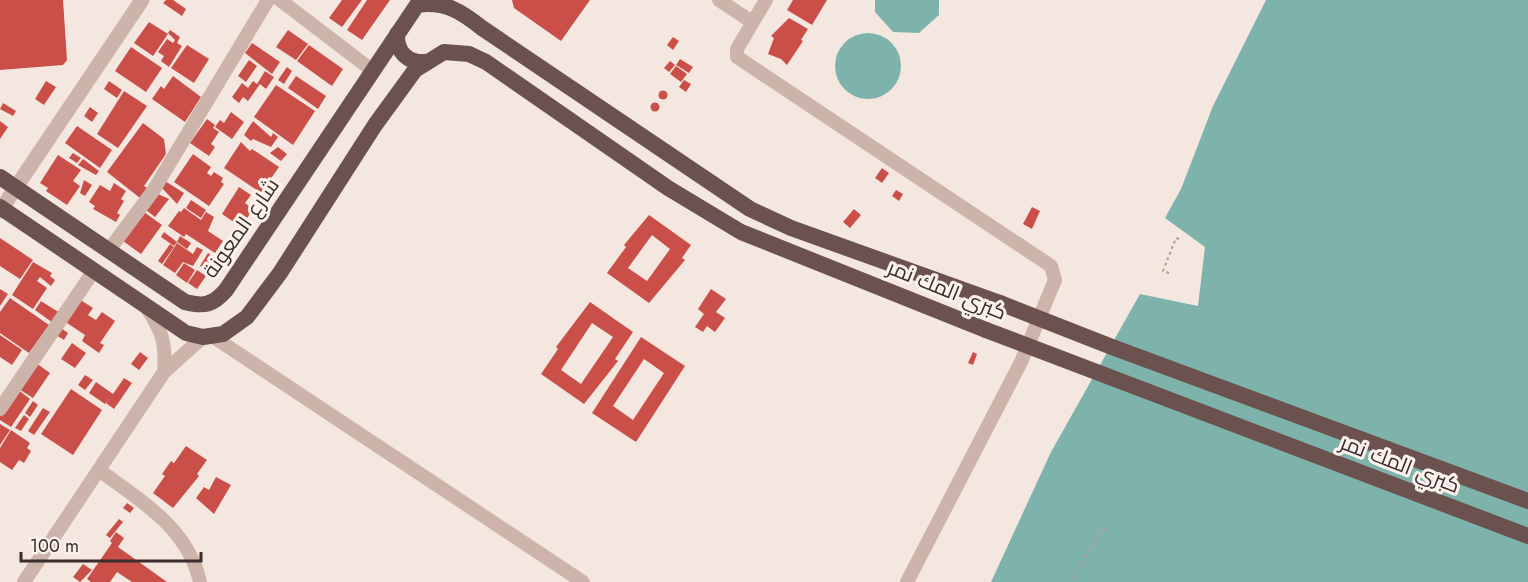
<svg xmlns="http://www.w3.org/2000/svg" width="1528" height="582" font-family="Jost,Cairo,sans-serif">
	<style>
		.water { fill: #7eb3ab }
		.building { fill: #ca4f49; fill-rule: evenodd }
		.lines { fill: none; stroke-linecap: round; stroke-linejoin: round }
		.path { stroke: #b99e95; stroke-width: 2; stroke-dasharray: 3 3; stroke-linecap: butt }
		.minor { stroke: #cdb4ab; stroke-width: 14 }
		.tertiary { stroke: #cdb4ab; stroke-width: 15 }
		.trunk { stroke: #6c524e; stroke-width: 16 }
		.trunk-bridge { stroke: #6c524e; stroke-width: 16 }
		.labels { text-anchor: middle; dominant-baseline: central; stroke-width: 6; stroke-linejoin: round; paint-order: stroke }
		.street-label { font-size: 21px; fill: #3b2d2b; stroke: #fbf2ed }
	</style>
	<rect width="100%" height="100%" fill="#f4e7e0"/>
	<g class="water">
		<polygon points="875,0 939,0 939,15 919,33 893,32 875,12"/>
		<polygon points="1266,0 1528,0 1528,582 991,582 1051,452 1140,294 1198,306 1205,247 1165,218 1181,189 1213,106"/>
		<circle cx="868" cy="66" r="33"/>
	</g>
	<g class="building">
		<polygon points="0,0 63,0 67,60 63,65 0,70"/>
		<polygon points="166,0 173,0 186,9 182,16 163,3"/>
		<polygon points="342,0 362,0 342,27 329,18"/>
		<polygon points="367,0 390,0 362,40 347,30"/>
		<polygon points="512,0 590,0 561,41 514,8"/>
		<polygon points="793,0 827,0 812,25 787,10"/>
		<polygon points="789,18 808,29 801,40 803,41 787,65 781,59 768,54 774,38 771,36"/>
		<polygon points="149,22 168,34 153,56 134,43"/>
		<polygon points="170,30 180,37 177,43 182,46 169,67 161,61 164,56 158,52 167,39 173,43 175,40 168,33"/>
		<polygon points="288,30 308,44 296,60 276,47"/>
		<polygon points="673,37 679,41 673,50 667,45"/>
		<polygon points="252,43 280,62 272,74 245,53"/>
		<polygon points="187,45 209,59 194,83 171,68"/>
		<polygon points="309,45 343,69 332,86 297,61"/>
		<polygon points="131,47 162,68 146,92 115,71"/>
		<polygon points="680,59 693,67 689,73 676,65"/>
		<polygon points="249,60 257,66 246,82 238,76"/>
		<polygon points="670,61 675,65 669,72 664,68"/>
		<polygon points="676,66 687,74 681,82 670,74"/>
		<polygon points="287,67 292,71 284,84 278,80"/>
		<polygon points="265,71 274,77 266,89 260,84 248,101 243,97 239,103 232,97 242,83 248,88 253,81 257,84"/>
		<polygon points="173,76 201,97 185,122 152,99 161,86 164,89"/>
		<polygon points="296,76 326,96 318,109 288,88"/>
		<polygon points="684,80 691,84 686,92 679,87"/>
		<polygon points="46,81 56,87 44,105 35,99"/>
		<polygon points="109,81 122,90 117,98 104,89"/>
		<polygon points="276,85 315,111 293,145 254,117"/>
		<circle cx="663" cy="95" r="4.5"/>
		<polygon points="124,91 147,106 118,148 97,134"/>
		<circle cx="655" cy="107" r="4.5"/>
		<polygon points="3,103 16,111 13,116 0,109"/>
		<polygon points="90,107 98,113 92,122 84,116"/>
		<polygon points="231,112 244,122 232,139 215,127 220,120 224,123"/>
		<polygon points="207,119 215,125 213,128 219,132 211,144 215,147 209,156 190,143"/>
		<polygon points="0,121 8,127 0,139"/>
		<polygon points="253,121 271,137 273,133 278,137 271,147 253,139 251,141 244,135"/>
		<polygon points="143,123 164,139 166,154 144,186 147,188 140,198 107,172"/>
		<polygon points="77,126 112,150 100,168 65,143"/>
		<polygon points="241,142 250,151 252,149 279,167 261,193 224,168"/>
		<polygon points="278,147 287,154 281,161 270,153"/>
		<polygon points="73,153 81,158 77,163 69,158"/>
		<polygon points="193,154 211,167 207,173 211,176 214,172 223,178 221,182 224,184 209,206 174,182"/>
		<polygon points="58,155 81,170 73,181 80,186 67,205 46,191 48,188 40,183"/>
		<polygon points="83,159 99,171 96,175 78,165"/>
		<polygon points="882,168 889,173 882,183 875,178"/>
		<polygon points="84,180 92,185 85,196 80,193"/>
		<polygon points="165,181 184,193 177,204 161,187"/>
		<polygon points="114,183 126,191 121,199 124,201 117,213 120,215 116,222 93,209 95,206 89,202 100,185 110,191"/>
		<polygon points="239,187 251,195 245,203 253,209 241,227 222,214"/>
		<polygon points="896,190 903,194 899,201 892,196"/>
		<polygon points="158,194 169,199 155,217 146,210"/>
		<polygon points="191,200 206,210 201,218 186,208"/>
		<polygon points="1032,207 1040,211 1032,229 1023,224"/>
		<polygon points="184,208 201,220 206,212 214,217 208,231 223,241 215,253 186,234 184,237 168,226 179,211 181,212"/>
		<polygon points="854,209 861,215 850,228 843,222"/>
		<polygon points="144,212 162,225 141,254 123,241"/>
		<path d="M 649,215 L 691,245 L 682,258 L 685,260 L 649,303 L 607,273 L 626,247 L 624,245 ZM 652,235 L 670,249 L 647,281 L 628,268 Z"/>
		<polygon points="164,232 177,242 174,246 161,237"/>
		<polygon points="180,236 191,243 187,249 177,242"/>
		<polygon points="0,238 33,260 20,279 0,266"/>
		<polygon points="177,243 193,254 197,247 203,250 193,266 183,262 175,273 163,265"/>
		<polygon points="170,244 174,247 162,264 158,261"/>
		<polygon points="208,253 216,259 208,271 200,266"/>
		<polygon points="33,262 52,273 50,276 55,280 51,286 40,277 37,281 47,288 33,309 12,295"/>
		<polygon points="184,263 195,270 187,283 176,275"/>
		<polygon points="197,270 206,276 197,289 188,283"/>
		<polygon points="0,289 8,294 0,306"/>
		<polygon points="711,289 726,299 716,312 725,318 715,332 707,326 703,332 695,327 704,314 698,309"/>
		<polygon points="10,298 49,325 29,353 0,333 0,312"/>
		<polygon points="79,299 93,308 88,315 96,320 102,312 115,321 100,343 104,345 99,353 82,341 85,335 64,321"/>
		<polygon points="41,301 60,313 53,323 35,310"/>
		<path d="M 590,302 L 633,332 L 615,359 L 618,361 L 584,404 L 541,374 L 558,349 L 556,347 ZM 592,323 L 613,337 L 581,384 L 561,370 Z"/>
		<polygon points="61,328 68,333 64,340 56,335"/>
		<polygon points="0,335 22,350 12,365 0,357"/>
		<path d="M 641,337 L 685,366 L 636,442 L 592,413 ZM 644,359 L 664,373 L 633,420 L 613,406 Z"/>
		<polygon points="72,343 86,353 75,368 61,359"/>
		<polygon points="140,352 148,358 139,370 131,364"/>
		<polygon points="973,352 977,354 973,365 968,363"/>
		<polygon points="36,363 50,373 33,398 19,389"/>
		<polygon points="85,375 93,380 85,390 78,385"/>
		<polygon points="124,378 132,383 114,409 106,403 110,397 105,404 89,393 96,382 113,394"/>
		<polygon points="17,389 30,399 11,427 0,420 0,415"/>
		<polygon points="71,389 102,410 73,455 41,434"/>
		<polygon points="33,401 38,405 30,417 25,413"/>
		<polygon points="43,408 50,412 34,435 28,431"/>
		<polygon points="24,415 29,419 21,431 15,428"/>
		<polygon points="0,424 10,430 0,445"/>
		<polygon points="11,430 30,443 27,448 31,451 24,463 19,460 12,470 0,462 0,448"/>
		<polygon points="186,446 207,460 197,474 199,476 173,508 153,493 165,476 162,474 171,461 174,463"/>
		<polygon points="216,477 231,485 214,514 196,498 204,487 209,490"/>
		<polygon points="127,503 134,508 130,513 123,508"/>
		<polygon points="119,519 123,522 110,538 106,535"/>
		<polygon points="116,532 124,538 118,547 167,582 132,582 117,572 110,582 91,582 87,579 112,543 110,541"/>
		<polygon points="83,564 92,570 80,582 73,577"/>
	</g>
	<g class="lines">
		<g class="path">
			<polyline points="1169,273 1163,271 1176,238 1182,240"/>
			<polyline points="1073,579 1102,528 1109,532"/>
		</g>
		<g class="minor">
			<polyline points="280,0 373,71"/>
			<polyline points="719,0 752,22"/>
			<polyline points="766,0 737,49 737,57 1051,266 1055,280 1021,362 907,582"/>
			<polyline points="109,250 153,191 268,0"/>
			<path d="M 147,308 C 163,333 166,343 164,372"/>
			<polyline points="212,336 583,582"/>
			<polyline points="0,409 93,272"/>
			<path d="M 99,470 C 141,501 188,528 200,582"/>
			<polyline points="24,582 164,372 203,337"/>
		</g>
		<polyline class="tertiary" points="0,211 142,0"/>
		<g class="trunk">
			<path d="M 397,34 C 396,52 408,63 425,62"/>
			<path d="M 0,177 L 185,302 C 204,307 213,305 226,290 L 417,5 C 444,0 462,12 482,28 L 750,209 L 791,228 L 1000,303"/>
			<polyline points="0,207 186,333 203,337 223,334 247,317 280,273 375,125 415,70 444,52 469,54 486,62 668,188 741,232 986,330"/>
		</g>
		<g class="trunk-bridge">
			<polyline points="1000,303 1112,347 1528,501"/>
			<polyline points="986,330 1528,536"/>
		</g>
	</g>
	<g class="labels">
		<g class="street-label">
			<text transform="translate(241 228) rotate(-55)">شارع المعونة</text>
			<text transform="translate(947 290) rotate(22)">كبري المك نمر</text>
			<text transform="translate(1400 464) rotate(21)">كبري المك نمر</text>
		</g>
	</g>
	<path d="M21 552v9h180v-9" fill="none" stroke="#3b2d2b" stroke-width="3"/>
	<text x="30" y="552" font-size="18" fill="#3b2d2b" stroke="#fbf2ed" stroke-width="4.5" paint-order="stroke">100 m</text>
</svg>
